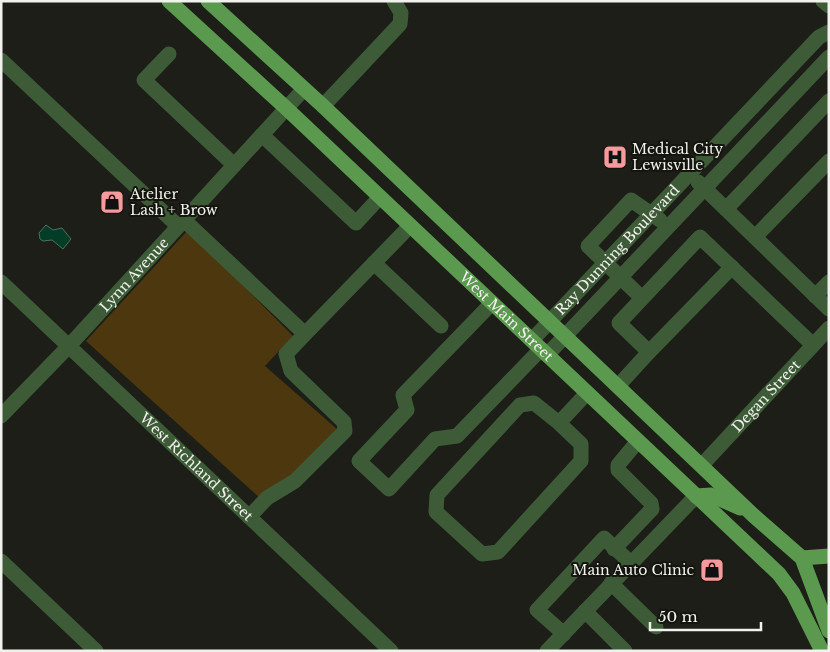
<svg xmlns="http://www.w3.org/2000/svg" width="830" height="652" font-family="'Libre Baskerville',serif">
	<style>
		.green { fill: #4d370f }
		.water { fill: #033d27; stroke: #4a7362 }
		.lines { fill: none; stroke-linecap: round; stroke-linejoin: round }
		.minor { stroke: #3e5b38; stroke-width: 15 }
		.major { stroke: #5b994f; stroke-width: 15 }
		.labels { text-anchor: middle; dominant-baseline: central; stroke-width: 4; stroke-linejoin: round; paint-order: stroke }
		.poi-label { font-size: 14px; fill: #f1f2ed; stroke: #13150e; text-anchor: start }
		.street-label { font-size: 14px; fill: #f1f2ed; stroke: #13150e }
	</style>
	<rect width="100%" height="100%" fill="#1c1e17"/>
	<polygon class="green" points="188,230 293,336 265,366 346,437 261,499 86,341"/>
	<polygon class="water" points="46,225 53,230 62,228 71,239 63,249 52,240 43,241 40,239 39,233"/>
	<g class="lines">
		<g class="minor">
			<polyline points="823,1 829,6"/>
			<polyline points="169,54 144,80 234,165"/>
			<polyline points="1,60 178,226"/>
			<polyline points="323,106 400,24 401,13 394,1"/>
			<polyline points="262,135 356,223 380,197"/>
			<polyline points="698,182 829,309"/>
			<polyline points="726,209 829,101"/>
			<polyline points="184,220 305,334 286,354 291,371 344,422 345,431 295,481 267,498 249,517"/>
			<polyline points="755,237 829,161"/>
			<polyline points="374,263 441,326"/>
			<path id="s1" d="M 1,282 L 391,651"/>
			<polyline points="815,296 829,282"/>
			<polyline points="642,298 588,246 631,200 660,220"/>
			<polyline points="492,303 403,395 407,410 359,461 389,489 435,439 457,436 541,349"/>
			<polyline points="305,334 410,226"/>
			<path id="s2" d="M 532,340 L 819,37 L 829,32"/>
			<polyline points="649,352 732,267"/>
			<polyline points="547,355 829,57"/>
			<polyline points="618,386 649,352 619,323 700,237 813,345"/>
			<path id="s3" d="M 1,416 L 68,347 L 304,89"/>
			<polyline points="559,423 581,444 581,461 498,552 482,554 436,512 437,495 520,405 534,403 559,423 587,393"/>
			<path id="s4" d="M 702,465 L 829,328"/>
			<polyline points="614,549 652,509 651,503 618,470 618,465 638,441"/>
			<polyline points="1,561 96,651"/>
			<polyline points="611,583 656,627"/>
			<polyline points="585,611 625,651"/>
			<polyline points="564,634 537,610 604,538 631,563"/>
			<polyline points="547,651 696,496"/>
		</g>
		<g class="major">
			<path id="s5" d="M 169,1 L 286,108 L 779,574 L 793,593 L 822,651"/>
			<polyline points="208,1 323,106 754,516 802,558 829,631"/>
			<polyline points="696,496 711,495 740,508"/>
			<polyline points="802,558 829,556"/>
		</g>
	</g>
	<defs>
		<g id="hospital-square" transform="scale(1.25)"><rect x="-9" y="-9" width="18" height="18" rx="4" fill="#f59b9c" stroke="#13150e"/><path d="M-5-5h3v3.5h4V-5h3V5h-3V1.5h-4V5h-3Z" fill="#111"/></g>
		<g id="shop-square" transform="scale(1.25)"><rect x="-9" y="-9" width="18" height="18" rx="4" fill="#f59b9c" stroke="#13150e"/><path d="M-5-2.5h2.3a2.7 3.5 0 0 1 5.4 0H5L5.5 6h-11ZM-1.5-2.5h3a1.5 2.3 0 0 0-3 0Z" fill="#111"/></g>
	</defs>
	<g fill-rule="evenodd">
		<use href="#hospital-square" x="615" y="157"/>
		<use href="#shop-square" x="112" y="202"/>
		<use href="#shop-square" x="712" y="570"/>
	</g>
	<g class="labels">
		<g class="poi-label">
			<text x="632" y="149">Medical City<tspan x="632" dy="16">Lewisville</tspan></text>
			<text x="130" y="194">Atelier<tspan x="130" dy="16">Lash + Brow</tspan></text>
			<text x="694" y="570" text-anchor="end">Main Auto Clinic</text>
		</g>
		<g class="street-label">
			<text stroke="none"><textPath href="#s2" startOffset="124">Ray Dunning Boulevard</textPath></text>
			<text stroke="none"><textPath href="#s3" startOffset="194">Lynn Avenue</textPath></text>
			<text stroke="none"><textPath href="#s5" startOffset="462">West Main Street</textPath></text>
			<text stroke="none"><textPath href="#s4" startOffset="94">Degan Street</textPath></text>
			<text stroke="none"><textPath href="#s1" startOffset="269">West Richland Street</textPath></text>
		</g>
	</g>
	<rect width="830" height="652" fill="none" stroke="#f1f2ed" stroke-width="5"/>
	<path d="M650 622v8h111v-8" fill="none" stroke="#f1f2ed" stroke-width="2.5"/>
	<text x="658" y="622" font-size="15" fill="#f1f2ed" stroke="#13150e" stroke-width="4" paint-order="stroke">50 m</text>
</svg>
